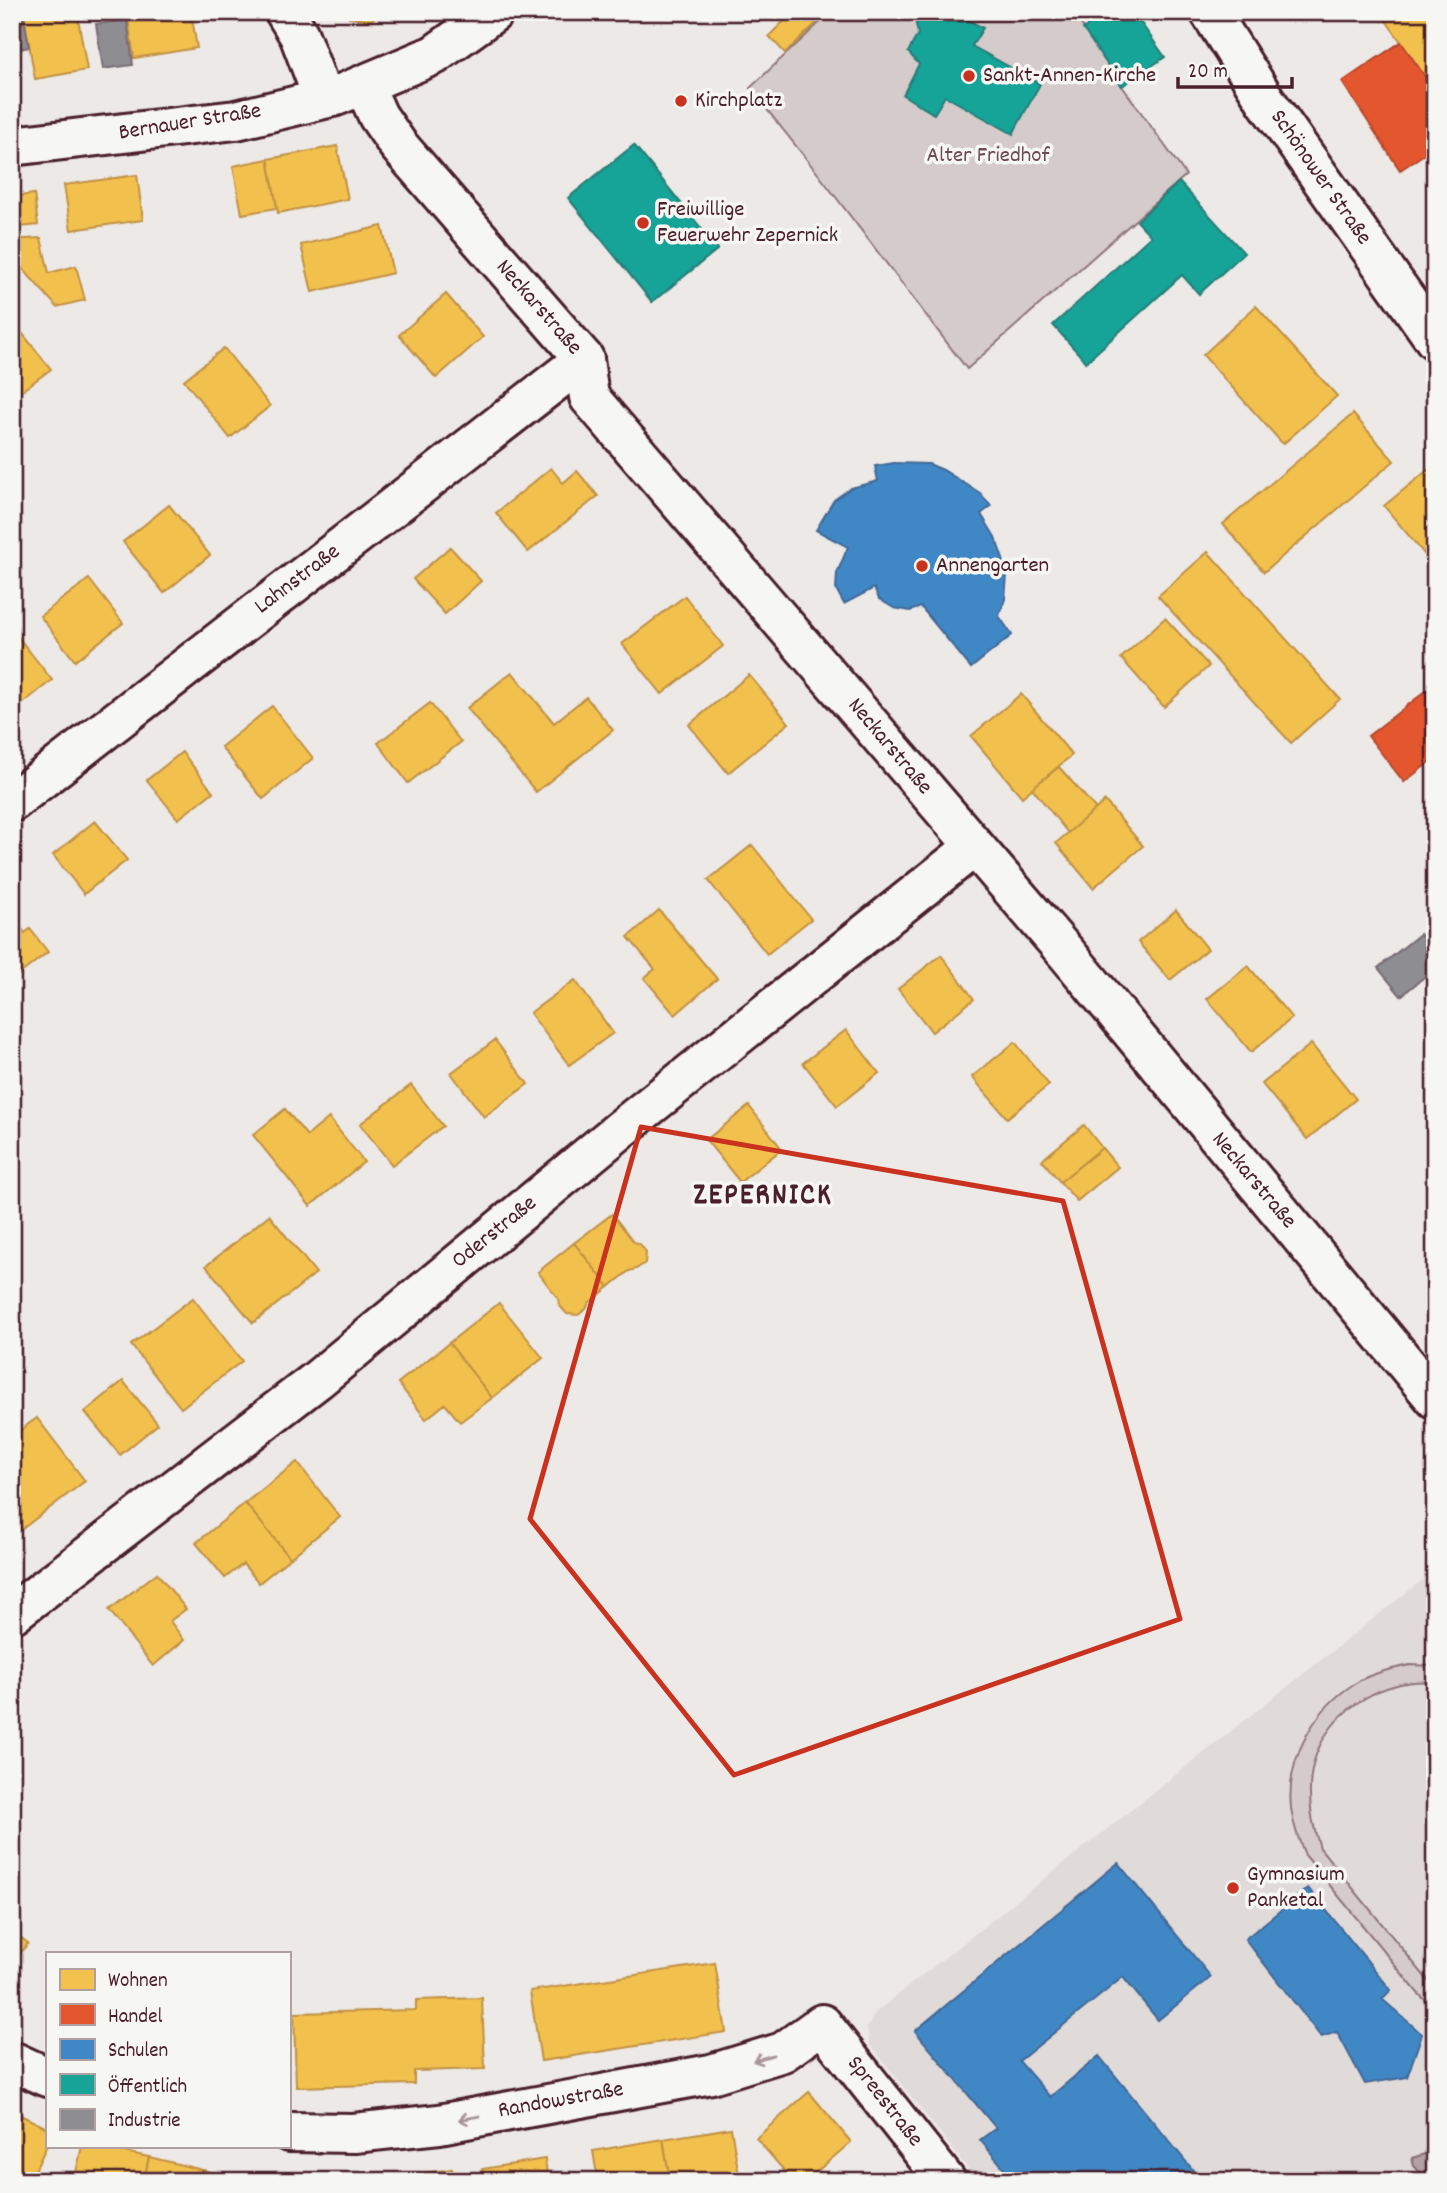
<svg xmlns="http://www.w3.org/2000/svg" width="1447" height="2193" font-family="Dekko,sans-serif">
	<style>
		.built { fill: #e0dad8 }
		.green { fill: #d4cbca; stroke: #8f757a; stroke-width: 2 }
		.water { fill: #b1a2a3; stroke: #886e73; stroke-width: 2 }
		.homes { fill: #f2c14e; stroke: #c09044; stroke-width: 2 }
		.shops { fill: #e4572e; stroke: #b6462d; stroke-width: 2 }
		.schools { fill: #3f88c5; stroke: #426897; stroke-width: 2 }
		.public { fill: #17a398; stroke: #267b77; stroke-width: 2 }
		.industry { fill: #8d8d92; stroke: #796c73; stroke-width: 2 }
		.lines { fill: none; stroke-linecap: round; stroke-linejoin: round }
		.street-casing { stroke: #4a1f2b; stroke-width: 44 }
		.secondary-casing { stroke: #4a1f2b; stroke-width: 44 }
		.street { stroke: #f6f6f2; stroke-width: 38 }
		.secondary { stroke: #f6f6f2; stroke-width: 38 }
		.oneway { stroke: #a99598 }
		.marked { fill: none; stroke: #c8321e; stroke-width: 5; stroke-linejoin: round }
		.poi-dot { fill: #c8321e; stroke: #f6f6f2; stroke-width: 2.5 }
		.labels { text-anchor: middle; dominant-baseline: central; stroke-width: 7; stroke-linejoin: round; paint-order: stroke }
		.poi-label { font-size: 23px; fill: #4a1f2b; stroke: #f6f6f2; text-anchor: start }
		.street-label { font-size: 23px; fill: #4a1f2b; stroke: #f6f6f2 }
		.park-label { font-size: 23px; fill: #6c4a53; stroke: #f6f6f2 }
		.district-label { font-size: 30px; font-weight: bold; letter-spacing: 2px; fill: #4a1f2b; stroke: #f6f6f2 }
	</style>
	<rect width="100%" height="100%" fill="#ece9e6"/>
	<filter id="ink" filterUnits="userSpaceOnUse"><feTurbulence type="fractalNoise" baseFrequency=".0143" numOctaves="2"/><feDisplacementMap in="SourceGraphic" scale="14" xChannelSelector="R" yChannelSelector="G"/><feConvolveMatrix kernelMatrix="1 2 1 2 8 2 1 2 1" color-interpolation-filters="sRGB"/></filter>
	<g filter="url(#ink)">
		<polygon class="built" points="1435,1570 1435,2181 978,2181 870,2044 867,2028 875,2013"/>
		<g class="green">
			<polygon points="831,12 1073,12 1122,86 1186,175 967,369 819,175 750,88"/>
			<path d="M 1410,1665 L 1435,1666 L 1435,1682 C 1386,1678 1336,1706 1317,1752 C 1305,1783 1310,1818 1320,1848 L 1435,1989 L 1435,2010 L 1417,1992 L 1305,1855 C 1299,1840 1293,1825 1291,1808 C 1286,1758 1315,1706 1359,1681 C 1374,1672 1393,1669 1410,1665 Z"/>
		</g>
		<polygon class="water" points="1435,2146 1435,2177 1431,2181 1428,2181 1414,2166 1412,2158 1428,2153"/>
		<g class="homes">
			<polygon points="41,12 77,12 87,70 35,79 24,15"/>
			<polygon points="127,12 191,12 197,48 134,58"/>
			<polygon points="346,12 381,12 370,21 349,17"/>
			<polygon points="793,12 819,12 823,17 785,53 769,36"/>
			<polygon points="1380,12 1435,12 1435,91 1401,42"/>
			<polygon points="337,146 348,199 278,213 268,159"/>
			<polygon points="268,159 277,208 242,214 233,166"/>
			<polygon points="137,175 143,220 71,230 64,185"/>
			<polygon points="34,194 38,225 12,228 12,197"/>
			<polygon points="382,226 393,273 312,292 301,245"/>
			<polygon points="41,238 49,273 76,266 85,300 57,307 12,257 12,240"/>
			<polygon points="446,294 483,337 436,378 399,335"/>
			<polygon points="1256,306 1337,396 1283,444 1203,355"/>
			<polygon points="18,328 51,369 12,398 12,332"/>
			<polygon points="224,348 270,406 230,438 184,380"/>
			<polygon points="1353,414 1394,461 1264,572 1223,524"/>
			<polygon points="1435,464 1435,567 1384,506"/>
			<polygon points="551,468 563,483 577,471 598,496 528,552 496,513"/>
			<polygon points="169,505 210,555 164,593 123,542"/>
			<polygon points="450,547 481,581 445,614 413,579"/>
			<polygon points="1208,552 1340,699 1291,743 1158,596"/>
			<polygon points="89,579 123,623 75,661 40,616"/>
			<polygon points="685,596 723,646 662,694 622,644"/>
			<polygon points="1165,618 1209,666 1164,707 1121,658"/>
			<polygon points="15,633 52,680 12,712 12,636"/>
			<polygon points="512,672 554,723 586,697 613,730 536,792 467,708"/>
			<polygon points="749,675 789,723 728,773 689,725"/>
			<polygon points="1021,694 1072,755 1022,797 971,736"/>
			<polygon points="430,703 461,742 408,783 378,743"/>
			<polygon points="272,706 313,758 263,799 221,747"/>
			<polygon points="182,752 213,792 178,819 147,780"/>
			<polygon points="1059,767 1096,809 1068,833 1032,788"/>
			<polygon points="1105,801 1143,846 1093,888 1056,843"/>
			<polygon points="95,821 127,860 84,894 53,855"/>
			<polygon points="752,845 811,919 767,954 708,880"/>
			<polygon points="659,910 717,979 675,1015 644,978 655,969 628,937"/>
			<polygon points="1176,910 1208,949 1170,980 1138,942"/>
			<polygon points="12,916 25,933 30,929 48,952 12,980"/>
			<polygon points="941,955 974,999 932,1032 898,989"/>
			<polygon points="1248,966 1292,1018 1251,1052 1207,999"/>
			<polygon points="575,980 613,1033 569,1065 530,1013"/>
			<polygon points="846,1030 879,1073 837,1106 803,1063"/>
			<polygon points="495,1040 528,1084 484,1117 451,1073"/>
			<polygon points="1015,1042 1049,1085 1007,1118 972,1077"/>
			<polygon points="1311,1044 1356,1099 1307,1139 1262,1084"/>
			<polygon points="411,1085 443,1126 392,1165 360,1124"/>
			<polygon points="749,1106 782,1149 740,1182 706,1140"/>
			<polygon points="285,1109 307,1136 329,1118 364,1162 310,1206 253,1135"/>
			<polygon points="1084,1125 1102,1148 1060,1182 1042,1160"/>
			<polygon points="1102,1148 1118,1167 1077,1201 1060,1182"/>
			<polygon points="612,1214 634,1242 640,1244 646,1252 645,1263 636,1269 629,1271 609,1287 574,1243"/>
			<polygon points="269,1215 316,1273 253,1323 206,1266"/>
			<polygon points="574,1243 609,1287 589,1303 586,1309 578,1315 567,1314 560,1306 559,1300 538,1272"/>
			<polygon points="193,1298 242,1361 181,1408 131,1345"/>
			<polygon points="499,1303 543,1358 492,1398 449,1343"/>
			<polygon points="449,1343 492,1398 460,1422 445,1404 426,1419 398,1383"/>
			<polygon points="123,1381 158,1424 120,1455 85,1412"/>
			<polygon points="37,1418 85,1481 22,1529 12,1516 12,1436"/>
			<polygon points="297,1462 340,1517 290,1558 245,1503"/>
			<polygon points="245,1503 290,1558 259,1583 243,1564 225,1578 196,1543"/>
			<polygon points="157,1573 186,1609 170,1621 184,1640 153,1666 109,1610"/>
			<polygon points="12,1931 28,1943 12,1965"/>
			<polygon points="715,1963 726,2032 541,2061 530,1991"/>
			<polygon points="482,1998 485,2069 414,2071 414,2084 296,2087 294,2013 416,2010 416,2000"/>
			<polygon points="809,2092 851,2142 806,2181 793,2181 756,2138"/>
			<polygon points="12,2111 47,2128 47,2145 30,2181 12,2181"/>
			<polygon points="731,2128 740,2181 670,2181 663,2139"/>
			<polygon points="663,2139 670,2181 598,2181 593,2151"/>
			<polygon points="82,2146 95,2146 149,2157 144,2181 74,2181"/>
			<polygon points="149,2157 215,2173 213,2181 144,2181"/>
			<polygon points="545,2159 548,2181 484,2181 482,2169"/>
			<polygon points="452,2169 454,2181 386,2181 386,2179"/>
			<polygon points="250,2176 306,2178 306,2181 250,2181"/>
			<polygon points="306,2178 359,2179 359,2181 306,2181"/>
		</g>
		<g class="shops">
			<polygon points="1401,42 1435,91 1435,147 1400,170 1342,82"/>
			<polygon points="1435,684 1435,758 1404,782 1368,736"/>
		</g>
		<g class="schools">
			<polygon points="894,463 929,464 943,470 980,493 991,506 981,514 995,537 1003,559 1007,575 1005,599 999,616 1012,635 971,668 921,607 910,611 894,608 879,599 874,588 844,604 836,589 837,573 848,547 816,530 834,500 851,488 878,481 875,466"/>
			<polygon points="1118,1863 1211,1977 1158,2020 1123,1977 1019,2061 1050,2097 1099,2056 1193,2170 1180,2181 1015,2181 980,2140 996,2128 915,2031"/>
			<polygon points="1308,1888 1391,1990 1382,1999 1422,2034 1407,2077 1365,2084 1337,2032 1321,2037 1245,1939"/>
		</g>
		<g class="public">
			<polygon points="926,12 953,12 983,28 972,46 1040,84 1013,134 945,96 934,114 903,95 919,64 908,52 918,34 915,19"/>
			<polygon points="1107,12 1133,12 1165,57 1122,86 1083,29"/>
			<polygon points="634,145 718,249 652,302 568,198"/>
			<polygon points="1179,182 1244,253 1199,294 1182,275 1086,362 1053,325 1151,236 1137,221"/>
		</g>
		<g class="industry">
			<polygon points="12,12 23,12 29,47 12,51"/>
			<polygon points="127,20 133,65 103,69 96,24"/>
			<polygon points="1420,934 1435,951 1435,968 1401,996 1378,968"/>
		</g>
		<g class="lines">
			<g class="street-casing">
				<g id="street">
					<polyline points="285,12 299,35 323,98"/>
					<polyline points="364,85 378,116 398,145 584,359 589,397 1068,955 1435,1399"/>
					<polyline points="12,802 584,359"/>
					<polyline points="12,1614 317,1380 621,1129 974,847"/>
					<polyline points="12,2061 47,2077"/>
					<polyline points="289,2132 354,2133 439,2124 711,2074 783,2052 822,2024 946,2181"/>
				</g>
			</g>
			<g class="secondary-casing">
				<g id="secondary">
					<polyline points="1210,12 1266,101 1435,340"/>
					<polyline points="12,146 236,120 336,96 434,55 494,12"/>
				</g>
			</g>
			<use href="#street" class="street"/>
			<use href="#secondary" class="secondary"/>
		</g>
		<defs><path id="oneway-shaft" d="M-6 0H5M1.5-3L5.5 0L1.5 3" fill="none" stroke-width="1.6" stroke-linecap="round" stroke-linejoin="round" transform="scale(1.75)"/></defs>
		<g class="oneway">
			<use href="#oneway-shaft" transform="translate(763 2058) rotate(163)"/>
			<use href="#oneway-shaft" transform="translate(469 2118) rotate(170)"/>
		</g>
	</g>
	<path class="marked" d="M 641,1127 L 1063,1201 L 1180,1619 L 734,1775 L 530,1519 Z"/>
	<g class="poi-dot">
		<circle cx="969" cy="76" r="7"/>
		<circle cx="681" cy="101" r="7"/>
		<circle cx="643" cy="223" r="7"/>
		<circle cx="922" cy="566" r="7"/>
		<circle cx="1233" cy="1888" r="7"/>
	</g>
	<g class="labels">
		<g class="poi-label">
			<text x="983" y="76">Sankt-Annen-Kirche</text>
			<text x="695" y="101">Kirchplatz</text>
			<text x="657" y="210">Freiwillige<tspan x="657" dy="26">Feuerwehr Zepernick</tspan></text>
			<text x="936" y="566">Annengarten</text>
			<text x="1247" y="1875">Gymnasium<tspan x="1247" dy="26">Panketal</tspan></text>
		</g>
		<g class="street-label">
			<text transform="translate(190 123) rotate(-9)">Bernauer Straße</text>
			<text transform="translate(1320 178) rotate(55)">Schönower Straße</text>
			<text transform="translate(538 308) rotate(49)">Neckarstraße</text>
			<text transform="translate(298 580) rotate(-37)">Lahnstraße</text>
			<text transform="translate(889 747) rotate(50)">Neckarstraße</text>
			<text transform="translate(1253 1181) rotate(50)">Neckarstraße</text>
			<text transform="translate(495 1233) rotate(-39)">Oderstraße</text>
			<text transform="translate(561 2101) rotate(-10)">Randowstraße</text>
			<text transform="translate(884 2102) rotate(52)">Spreestraße</text>
		</g>
		<g class="park-label">
			<text x="988" y="156">Alter Friedhof</text>
		</g>
		<g class="district-label">
			<text x="763" y="1197">ZEPERNICK</text>
		</g>
	</g>
	<rect width="1447" height="2193" fill="none" stroke="#f6f6f2" stroke-width="42"/>
	<rect x="21" y="21" width="1405" height="2151" fill="none" stroke="#4a1f2b" stroke-width="2.5" filter="url(#ink)"/>
	<rect x="46" y="1952" width="245" height="196" fill="#f6f6f2" stroke="#b1a0a2" stroke-width="2"/>
	<rect x="60" y="1969" width="35" height="21" fill="#f2c14e" stroke="#b1a0a2" stroke-width="2"/>
	<text x="108" y="1986" font-size="21" fill="#4a1f2b">Wohnen</text>
	<rect x="60" y="2004" width="35" height="21" fill="#e4572e" stroke="#b1a0a2" stroke-width="2"/>
	<text x="108" y="2022" font-size="21" fill="#4a1f2b">Handel</text>
	<rect x="60" y="2039" width="35" height="21" fill="#3f88c5" stroke="#b1a0a2" stroke-width="2"/>
	<text x="108" y="2056" font-size="21" fill="#4a1f2b">Schulen</text>
	<rect x="60" y="2074" width="35" height="21" fill="#17a398" stroke="#b1a0a2" stroke-width="2"/>
	<text x="108" y="2092" font-size="21" fill="#4a1f2b">Öffentlich</text>
	<rect x="60" y="2109" width="35" height="21" fill="#8d8d92" stroke="#b1a0a2" stroke-width="2"/>
	<text x="108" y="2126" font-size="21" fill="#4a1f2b">Industrie</text>
	<path d="M1178 77v10h114v-10" fill="none" stroke="#4a1f2b" stroke-width="3.5"/>
	<text x="1188" y="77" font-size="21" fill="#4a1f2b" stroke="#f6f6f2" stroke-width="5" paint-order="stroke">20 m</text>
</svg>
